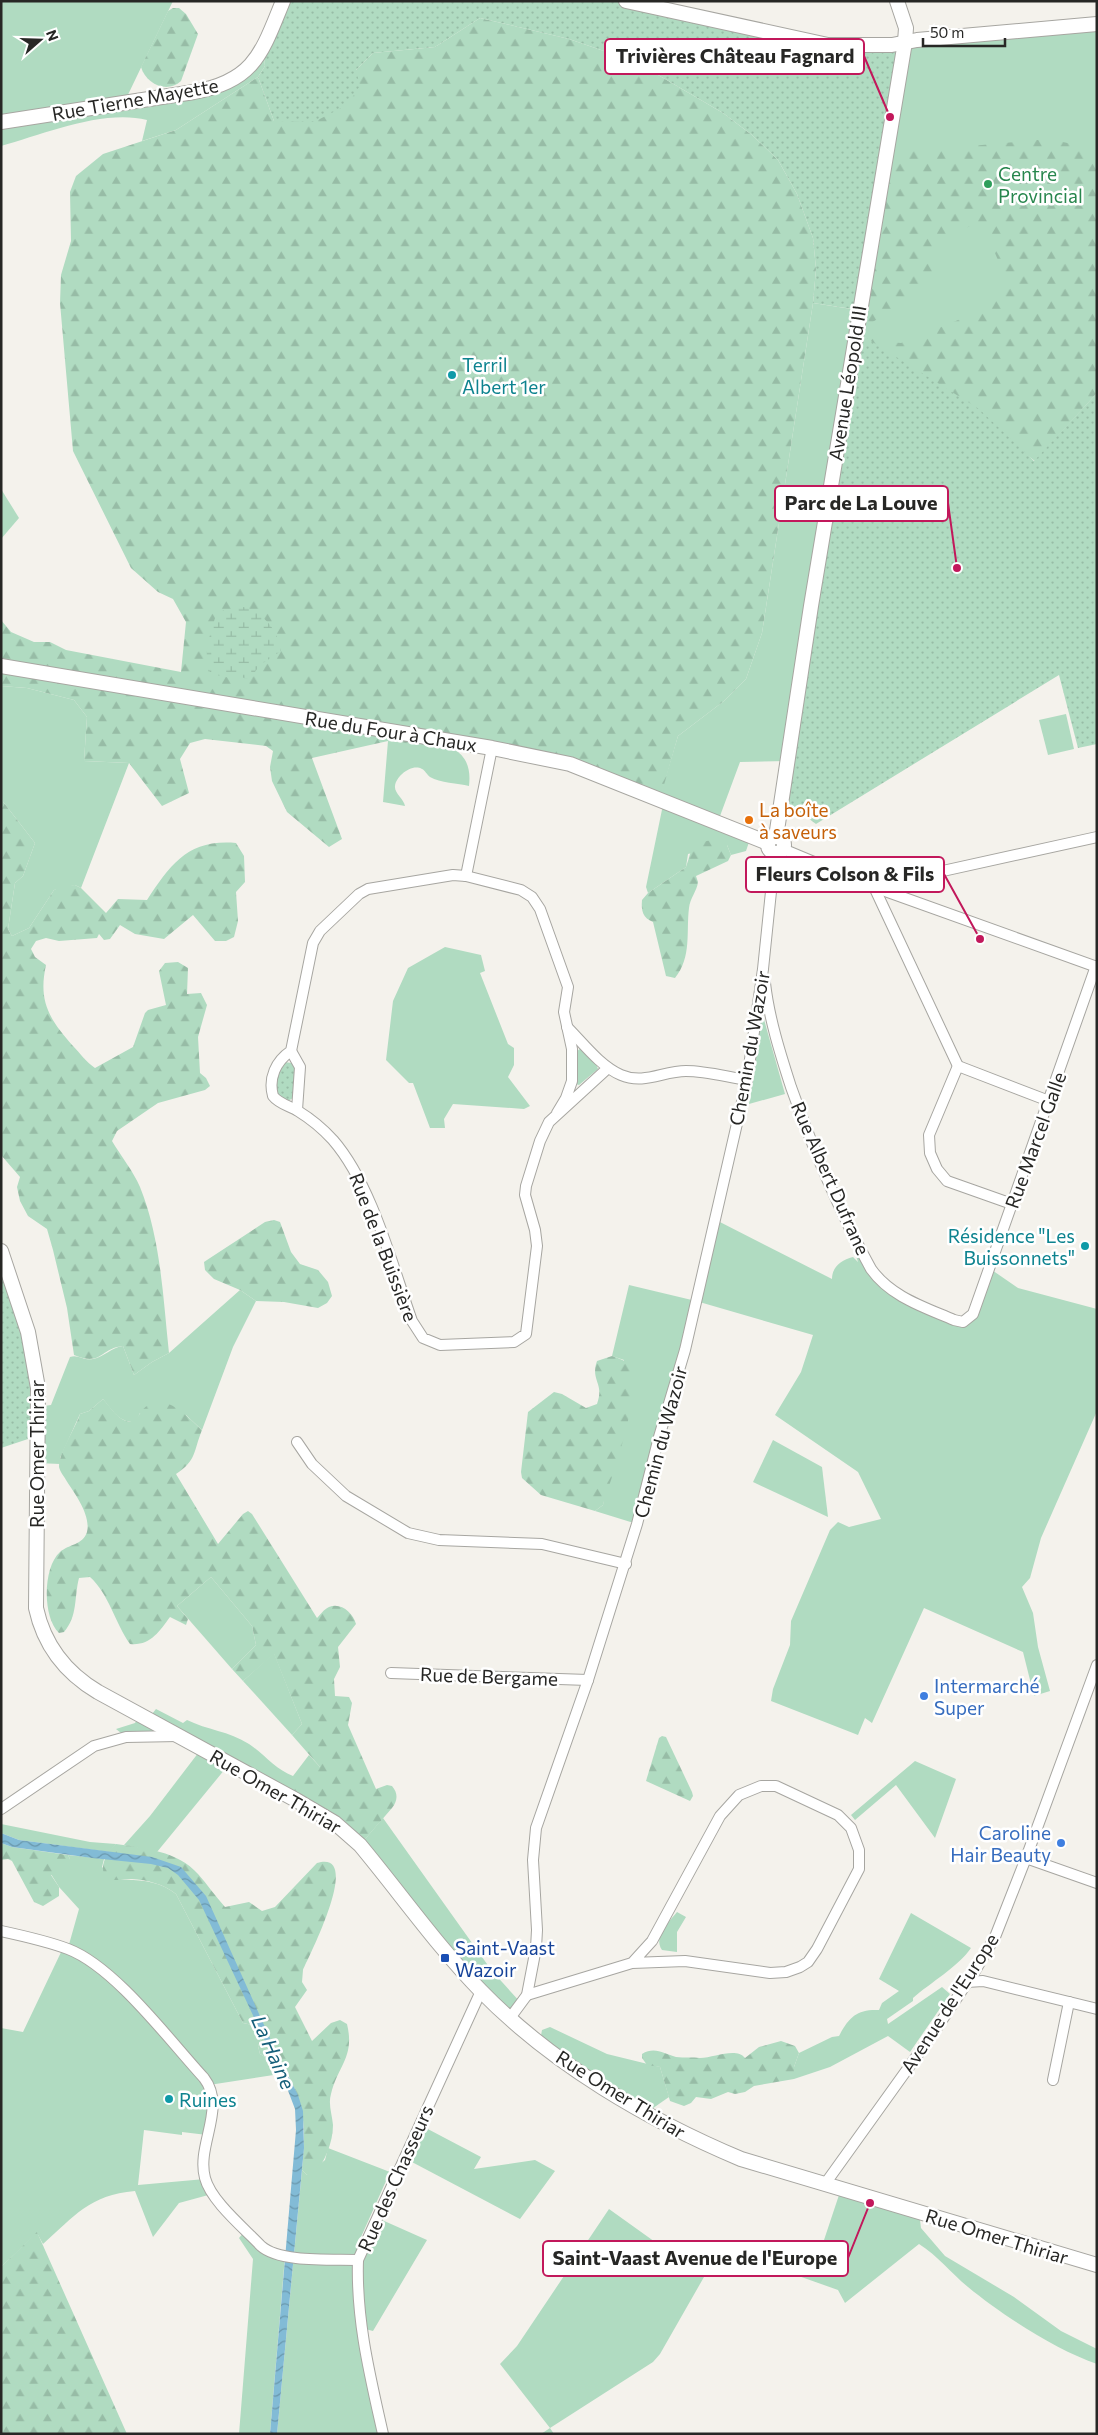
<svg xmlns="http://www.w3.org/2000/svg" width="1098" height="2435" font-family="Commissioner,sans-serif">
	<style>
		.green { fill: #b0dbc1 }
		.forest { fill: url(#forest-firs) }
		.wetland { fill: url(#wetland-marsh) }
		.park { fill: url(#park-dots) }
		.water { fill: url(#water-waves) }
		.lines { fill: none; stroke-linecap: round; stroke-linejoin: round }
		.minor-casing { stroke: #a7a6a1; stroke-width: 12 }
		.tertiary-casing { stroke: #a7a6a1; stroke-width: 16 }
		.minor { stroke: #fff; stroke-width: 10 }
		.tertiary { stroke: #fff; stroke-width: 14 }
		.leisure-dot { fill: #2e9e5b; stroke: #fff; stroke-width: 2 }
		.culture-dot { fill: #0f9aa8; stroke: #fff; stroke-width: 2 }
		.food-dot { fill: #e8710a; stroke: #fff; stroke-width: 2 }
		.shop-dot { fill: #3f7fe0; stroke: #fff; stroke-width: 2 }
		.transit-dot { fill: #1a4fb4; stroke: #fff; stroke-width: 2 }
		.labels { text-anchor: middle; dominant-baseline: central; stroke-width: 5; stroke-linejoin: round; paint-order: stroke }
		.street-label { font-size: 19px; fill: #272725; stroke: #fff }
		.leisure-label { font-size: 19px; fill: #27864d; stroke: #fff; text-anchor: start }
		.culture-label { font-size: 19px; fill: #0d838f; stroke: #fff; text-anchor: start }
		.food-label { font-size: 19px; fill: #c56008; stroke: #fff; text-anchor: start }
		.shop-label { font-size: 19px; fill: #366cbe; stroke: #fff; text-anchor: start }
		.transit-label { font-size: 19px; fill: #164399; stroke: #fff; text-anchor: start }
		.water-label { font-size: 20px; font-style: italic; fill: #155f7a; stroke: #fff }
		.leader { fill: none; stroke: #c2185b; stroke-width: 2 }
		.callout-dot { fill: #c2185b; stroke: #fff; stroke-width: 2 }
		.callout { fill: #fff; stroke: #c2185b; stroke-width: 2 }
		.callout-label { font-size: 20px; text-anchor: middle; font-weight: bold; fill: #272725 }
	</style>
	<defs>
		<pattern id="forest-firs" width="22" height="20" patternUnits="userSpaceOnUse" patternTransform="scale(1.25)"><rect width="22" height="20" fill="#b0dbc1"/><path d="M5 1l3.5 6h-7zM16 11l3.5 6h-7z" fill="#97bca6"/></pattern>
		<pattern id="wetland-marsh" width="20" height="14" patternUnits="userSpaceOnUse" patternTransform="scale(1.25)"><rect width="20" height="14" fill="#b0dbc1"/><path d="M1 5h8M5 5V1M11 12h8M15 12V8" fill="none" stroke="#97bca6"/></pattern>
		<pattern id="park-dots" width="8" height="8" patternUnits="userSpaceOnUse" patternTransform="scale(1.25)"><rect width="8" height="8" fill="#b0dbc1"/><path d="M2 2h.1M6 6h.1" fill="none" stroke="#97bca6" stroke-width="1.8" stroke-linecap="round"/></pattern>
		<pattern id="water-waves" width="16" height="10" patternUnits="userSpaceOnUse" patternTransform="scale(1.25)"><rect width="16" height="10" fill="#82bbd6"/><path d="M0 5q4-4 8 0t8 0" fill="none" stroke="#6a98ad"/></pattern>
	</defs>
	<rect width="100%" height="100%" fill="#f4f2ec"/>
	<g class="green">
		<path d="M 1,1 L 173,1 L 124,103 L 210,89 L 263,49 L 265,66 L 258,77 L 176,130 L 142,141 L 147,120 C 103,109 44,134 1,146 Z"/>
		<polygon points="1097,24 1097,393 979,409 856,331 787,761 740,762 720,816 661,793 678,736 724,701 746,679 762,633 813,303 858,310 903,47"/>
		<polygon points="1,489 19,518 1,539"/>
		<polygon points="1,686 27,688 74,700 87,717 84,761 129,763 81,888 75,885 54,890 29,928 12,936 8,929 15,883 23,876 35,843 1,799"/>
		<polygon points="1066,714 1074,749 1048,755 1039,720"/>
		<path d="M 388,741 L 452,748 C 467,756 471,769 469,786 C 458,783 440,783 430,777 C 427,775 425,770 422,769 C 412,763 396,776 395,786 C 394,793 404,799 405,806 L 383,802 Z"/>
		<polygon points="664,800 751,836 746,851 731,855 727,845 688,854 686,867 648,893 646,887"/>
		<polygon points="445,947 481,955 485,971 480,973 508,1044 514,1048 514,1065 508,1077 530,1106 524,1109 453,1104 444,1119 445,1128 430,1128 413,1083 409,1083 386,1060 393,1001 408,968"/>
		<polygon points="763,1016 785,1094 749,1104 761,1018"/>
		<polygon points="581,1048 596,1064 598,1069 579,1085 576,1084 576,1052"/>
		<path d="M 714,1219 L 832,1279 C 832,1267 841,1260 853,1257 L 858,1262 L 856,1256 L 863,1254 L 879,1279 L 954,1320 L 968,1319 L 989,1268 L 1018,1288 L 1097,1309 L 1097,1411 L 1041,1538 L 1030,1578 L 1022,1587 L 1033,1613 L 1038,1647 L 1050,1691 L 1034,1696 L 1023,1652 L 924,1608 L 872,1723 L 865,1718 L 858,1735 L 771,1701 L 773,1689 L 790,1645 L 791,1621 L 830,1530 L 838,1522 L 849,1527 L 881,1519 L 858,1472 L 775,1415 L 801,1372 L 813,1335 L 696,1301 L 637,1524 L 595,1511 L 603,1505 L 624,1360 L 612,1356 L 629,1285 L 696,1301 Z"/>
		<path d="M 240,1290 L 256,1301 L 233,1347 L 202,1430 L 186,1415 L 140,1413 L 136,1422 C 119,1423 113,1411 103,1399 L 89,1411 L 80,1414 L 60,1458 L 60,1464 L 37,1463 L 38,1407 L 51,1405 L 70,1357 C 78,1354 84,1361 93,1359 C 104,1357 112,1347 123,1346 L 134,1375 L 152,1362 L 169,1353 Z"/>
		<polygon points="773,1440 822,1467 828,1517 753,1482"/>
		<polygon points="211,1577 252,1626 256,1645 232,1669 177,1606"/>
		<polygon points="274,1653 302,1724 292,1735 243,1681"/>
		<path d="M 156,1709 L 183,1723 L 187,1720 C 207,1730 229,1731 249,1744 C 264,1754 276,1770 293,1776 L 309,1755 L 320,1767 L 289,1796 L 230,1763 L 157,1852 L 124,1845 L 150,1816 L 202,1748 L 179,1736 L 126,1737 L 116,1729 L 135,1723 L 140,1715 L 148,1719 Z"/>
		<polygon points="915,1761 956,1779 935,1838 896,1785 855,1820 851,1815"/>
		<polygon points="383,1818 492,1971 521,2003 510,2018 360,1845"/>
		<polygon points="1,1824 90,1842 116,1844 109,1852 19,1840 1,1833"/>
		<path d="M 68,1855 L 104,1859 L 102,1867 L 118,1880 C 138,1879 160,1881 176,1894 L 243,2023 L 257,2026 L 262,2038 L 258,2046 L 260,2054 L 272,2061 L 280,2074 L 209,2085 L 207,2135 L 182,2132 L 182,2135 L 144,2130 L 138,2185 L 205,2179 L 212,2194 L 179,2203 L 153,2237 L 135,2191 C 89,2195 75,2216 43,2244 L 37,2233 L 1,2267 L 1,2028 L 23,2032 L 63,1948 L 68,1948 L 79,1909 L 59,1887 L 51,1874 L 70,1859 Z"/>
		<path d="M 677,1912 L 686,1917 L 677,1932 L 677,1952 L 662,1950 C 653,1936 669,1922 677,1912 Z"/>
		<path d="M 911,1913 L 971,1948 C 959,1966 930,1983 913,1998 L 913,2001 L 887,2019 L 888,2024 L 942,1987 L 950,1994 L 910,2052 L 888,2036 L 830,2067 L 794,2079 L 794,2067 L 799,2053 L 832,2037 L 839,2036 C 849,2017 857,2009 879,2010 L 882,2003 L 899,1991 L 879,1979 Z"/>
		<polygon points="550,2027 607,2054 660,2067 669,2097 646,2113 540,2041 542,2030"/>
		<polygon points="424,2127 481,2157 474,2169 535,2160 555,2171 520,2219 410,2161"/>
		<polygon points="328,2148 390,2172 357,2246 358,2260 369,2252 382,2220 427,2240 373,2331 361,2328 383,2434 277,2434 302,2170 307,2175 325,2160"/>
		<path d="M 841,2189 L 919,2212 L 921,2228 L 945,2256 L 1014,2297 L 1061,2331 L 1097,2349 L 1097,2364 C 1056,2350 1002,2315 968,2287 C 951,2273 938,2256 919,2244 L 845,2303 L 838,2290 L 776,2268 L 799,2243 L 824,2240 Z"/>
		<polygon points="609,2209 704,2277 660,2354 653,2362 550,2428 554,2434 541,2434 550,2428 500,2364 517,2346"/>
		<polygon points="246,2230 260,2246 285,2256 270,2434 239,2434 253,2259 239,2238"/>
	</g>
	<g class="forest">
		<path d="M 173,8 L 179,8 L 186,14 L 198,34 L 181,81 C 167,94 146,84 141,67 L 168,11 Z"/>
		<polygon points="480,18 569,39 636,62 723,113 752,135 778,160 797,194 813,238 816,269 813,303 762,633 746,679 724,701 678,736 660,799 570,764 491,753 388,741 312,758 342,839 329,847 287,812 272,781 270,767 273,751 266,746 205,739 190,743 180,759 189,793 162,806 129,763 84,761 87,717 74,700 27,688 1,686 1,620 11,632 34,642 50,642 66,650 181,672 186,622 173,599 158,592 131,568 73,451 60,303 61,275 71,241 70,192 76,176 103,154 176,130 258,77 274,121 356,70 373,53 435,47"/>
		<path d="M 1048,139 L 1097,149 L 1097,393 L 1035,461 L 863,336 L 875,332 L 889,342 L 901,343 L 988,308 L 1008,284 L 982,222 L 949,234 L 933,249 C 936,265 934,276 925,290 L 866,326 L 893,153 Z"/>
		<path d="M 1,799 L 35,843 L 23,876 L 15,883 L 8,929 L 12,936 L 29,928 L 54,890 L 63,886 L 75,885 L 81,888 L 106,913 L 118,899 L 147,900 C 171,864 188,839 236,843 L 244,856 L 245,882 L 236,892 L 238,921 L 234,937 L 226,941 L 215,941 L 193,915 L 164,939 L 135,934 L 120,925 L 110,939 L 104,940 L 99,934 L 97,938 L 59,941 L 46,938 L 36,941 L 31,949 L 35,957 L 46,965 C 38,1001 49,1019 73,1046 C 80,1053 86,1062 95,1068 L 133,1047 L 145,1013 L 148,1010 L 166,1005 L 159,971 L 165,963 L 178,962 L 188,968 L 187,994 L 201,993 L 207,1005 L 198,1037 L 200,1073 L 206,1078 L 210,1086 L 205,1090 L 158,1103 L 117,1131 L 112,1141 C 121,1156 133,1171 140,1187 C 161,1239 163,1298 169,1353 L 152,1362 L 134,1375 L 123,1346 C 100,1348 102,1367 74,1355 L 67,1308 L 53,1250 L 47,1229 L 28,1216 L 20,1201 L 17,1187 L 20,1177 L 1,1155 Z"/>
		<path d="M 715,840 L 727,845 L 731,855 L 728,861 L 696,876 L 698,882 C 697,891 690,898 689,908 C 686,932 692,957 675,978 L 666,976 L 653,922 C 643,918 641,911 642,900 L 648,893 L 686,867 C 694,845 688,843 715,840 Z"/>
		<polygon points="274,1220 280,1222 291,1252 300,1264 318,1270 328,1282 332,1296 327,1303 318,1308 284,1302 256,1301 240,1290 214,1279 205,1270 204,1262 210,1258 265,1222"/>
		<path d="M 612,1356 C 618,1358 625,1360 629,1365 C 644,1391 612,1476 603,1505 L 595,1511 L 541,1495 L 522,1478 L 521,1472 L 528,1412 L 554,1392 L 562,1394 L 586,1408 L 597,1404 C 605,1383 590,1381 597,1361 Z"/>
		<path d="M 103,1399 C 113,1410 119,1423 135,1422 C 154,1382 181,1410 202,1430 C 193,1452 197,1460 176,1474 L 218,1544 L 243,1514 L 248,1511 L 252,1514 L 317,1618 C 320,1615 324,1609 329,1607 C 341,1602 353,1613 356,1624 L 338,1647 L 340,1667 L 334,1679 L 335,1696 L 349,1697 L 352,1703 L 348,1725 L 376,1789 L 387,1785 L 392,1786 C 398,1793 398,1800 392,1808 L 360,1845 L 289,1796 L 296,1781 L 306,1769 L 320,1767 L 292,1735 L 302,1724 L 274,1654 L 243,1681 L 232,1669 L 256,1645 L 252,1626 L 211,1577 L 177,1606 L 188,1619 L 186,1625 L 170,1617 C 159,1632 150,1646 130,1644 C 115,1623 109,1594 90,1577 L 79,1578 C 74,1597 78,1616 64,1632 L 59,1633 C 42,1617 43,1567 60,1552 C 69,1544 83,1545 87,1532 C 91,1515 75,1494 66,1480 C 64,1476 60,1472 59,1467 C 59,1452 75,1429 80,1414 L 89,1411 Z"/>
		<polygon points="662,1736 666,1737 692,1792 693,1796 690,1801 646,1781 659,1738"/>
		<polygon points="1,1843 12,1847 68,1855 70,1859 68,1872 51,1875 59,1887 59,1896 43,1906 34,1902 12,1861 8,1859 1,1860"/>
		<path d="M 116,1844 C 144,1848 178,1851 198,1874 C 207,1884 215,1896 225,1907 L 249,1902 L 262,1911 L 275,1907 L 317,1863 C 364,1849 309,1956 303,1970 L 302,1982 L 307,1990 L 295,2007 L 312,2041 L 331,2023 L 340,2020 L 347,2024 C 355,2057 338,2065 331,2094 C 328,2104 332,2114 333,2125 C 333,2142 325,2162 314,2174 L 307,2175 L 302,2170 C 307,2118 304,2102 278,2056 L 272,2061 L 260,2054 L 258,2046 L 262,2038 L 257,2026 L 243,2023 L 176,1894 C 163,1884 148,1880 131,1879 C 124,1879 115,1882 108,1878 C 96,1870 108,1850 116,1844 Z"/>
		<path d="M 781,2041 L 795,2046 L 799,2053 L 794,2067 L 794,2079 L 754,2086 L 745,2092 L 735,2094 L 728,2092 L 711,2099 L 696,2097 L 691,2103 L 684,2106 L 670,2101 L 660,2067 L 647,2065 L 642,2058 L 642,2054 C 655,2046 664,2054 676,2057 C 684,2058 693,2057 700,2058 C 714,2058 736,2047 745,2058 L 759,2047 Z"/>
		<polygon points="37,2232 41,2241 127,2434 1,2434 1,2267"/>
	</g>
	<path class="wetland" d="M 243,607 C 262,611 279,631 281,651 L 260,665 L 252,676 L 246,679 L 238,675 L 231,678 L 211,674 C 201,658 211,631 216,615 L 224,610 Z"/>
	<g class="park">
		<polygon points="283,1 626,1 828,45 905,42 859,310 813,303 816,269 813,238 797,194 778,160 752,135 723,113 636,62 569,39 480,18 435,47 373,53 356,70 360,86 347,105 314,122 274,121 258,77 265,66 263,49"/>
		<polygon points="855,331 979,409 1034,461 1097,393 1097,744 1078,748 1059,675 816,824 789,804 781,802"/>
		<path d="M 284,1062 L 292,1063 L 297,1070 L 293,1098 L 288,1101 L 277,1095 C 273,1084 277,1071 284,1062 Z"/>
		<polygon points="1,1251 28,1332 37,1436 1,1448"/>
	</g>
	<polygon class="water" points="1,1833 19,1840 152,1857 181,1867 206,1896 278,2056 298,2095 303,2111 304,2148 277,2434 270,2434 296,2130 295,2109 287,2088 199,1900 178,1875 168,1868 151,1864 92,1858 12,1847 1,1843"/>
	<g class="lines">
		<g class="minor-casing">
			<g id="minor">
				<polyline points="783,849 874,887 1097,967"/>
				<polyline points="466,876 492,748"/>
				<polyline points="875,886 1097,837"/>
				<polyline points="874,887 958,1066"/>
				<path d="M 765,983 C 769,1018 780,1053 791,1087 C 813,1149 839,1211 871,1269 C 891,1297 924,1307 954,1320 L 963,1322 L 973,1314 L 1096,966"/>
				<path d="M 567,1027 C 583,1043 600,1066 621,1075 C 644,1085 663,1071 686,1071 C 706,1071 727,1077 747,1080"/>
				<polyline points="291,1051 300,1067 297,1110"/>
				<polyline points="958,1066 929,1135 930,1153 937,1169 947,1181 1012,1204"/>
				<polyline points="958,1066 1049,1101"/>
				<path d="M 557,1113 L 566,1098 L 572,1081 L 572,1049 L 564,1012 L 568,987 L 540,909 L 532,897 L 521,890 L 466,876 L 453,875 L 368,889 L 359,894 L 320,931 L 313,943 L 291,1051 C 276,1061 268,1078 273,1096 C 279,1104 290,1106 298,1111 C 311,1119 323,1129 333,1140 C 372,1185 392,1265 412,1321 L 423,1338 L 440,1345 L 514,1342 L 526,1334 L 537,1246 L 535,1230 L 525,1195 L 526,1186 L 540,1141 L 549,1122 L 608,1068"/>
				<polyline points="297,1442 312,1464 346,1496 408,1533 439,1540 542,1544 626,1564"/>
				<polyline points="391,1673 588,1680"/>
				<polyline points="1,1809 94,1746 126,1737 178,1736"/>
				<polyline points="1026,1858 1097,1883"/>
				<path d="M 1,1931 C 24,1936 47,1941 68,1949 C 115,1967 169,2040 204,2078 C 227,2108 196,2145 205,2178 C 211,2201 244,2228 261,2246 C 280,2263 332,2259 358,2260"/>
				<polyline points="967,1982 983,1981 1097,2009"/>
				<polyline points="527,1995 632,1963 685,1961 770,1973 786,1972 800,1967 808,1962 817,1949 859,1869 859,1850 851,1828 838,1815 776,1786 761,1786 739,1795 720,1816 652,1941 632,1963"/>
				<polyline points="510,2018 527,1995 536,1948 537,1930 533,1860 536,1828 588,1680 637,1524 659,1437 685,1350 747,1080 763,969 775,853"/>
				<polyline points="1053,2080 1069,2002"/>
				<polyline points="825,2184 934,2032 975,1971 995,1937 1026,1858 1097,1665"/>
				<path d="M 383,2434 C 370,2376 356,2320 358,2260 L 481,1991"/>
			</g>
		</g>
		<g class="tertiary-casing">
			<g id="tertiary">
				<polyline points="626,1 828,45 892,45 917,40 1097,24"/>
				<path d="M 1,122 L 194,92 C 255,81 262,52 283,1"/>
				<polyline points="1,666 492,748 570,764 768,843"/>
				<polyline points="776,837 811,606 905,42 906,28 897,1"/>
				<circle cx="776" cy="845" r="8"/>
				<path d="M 1,1251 L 28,1332 L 38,1388 L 36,1608 C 44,1645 66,1673 98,1692 L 296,1800 L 335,1823 L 360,1845 C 400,1893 437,1946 481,1991 C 552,2064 648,2120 741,2159 L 1097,2265"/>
			</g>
		</g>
		<use href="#minor" class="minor"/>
		<use href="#tertiary" class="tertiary"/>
	</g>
	<circle class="leisure-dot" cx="988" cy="184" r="5"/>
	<g class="culture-dot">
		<circle cx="452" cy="375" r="5"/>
		<circle cx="1085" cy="1246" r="5"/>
		<circle cx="169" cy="2099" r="5"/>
	</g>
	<circle class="food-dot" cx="749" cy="820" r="5"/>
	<g class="shop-dot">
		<circle cx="924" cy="1696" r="5"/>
		<circle cx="1061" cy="1843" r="5"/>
	</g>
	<rect class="transit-dot" x="440" y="1953" width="10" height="10" rx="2.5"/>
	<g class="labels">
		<g class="street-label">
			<text transform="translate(135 99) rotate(-10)">Rue Tierne Mayette</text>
			<text transform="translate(847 383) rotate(-81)">Avenue Léopold III</text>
			<text transform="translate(391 731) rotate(9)">Rue du Four à Chaux</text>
			<text transform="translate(749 1048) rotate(-80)">Chemin du Wazoir</text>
			<text transform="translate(1035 1140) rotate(-70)">Rue Marcel Galle</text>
			<text transform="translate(831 1178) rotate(66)">Rue Albert Dufrane</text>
			<text transform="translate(384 1247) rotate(69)">Rue de la Buissière</text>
			<text transform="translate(660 1442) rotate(-75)">Chemin du Wazoir</text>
			<text transform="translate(36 1454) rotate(-90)">Rue Omer Thiriar</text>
			<text transform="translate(489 1676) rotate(2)">Rue de Bergame</text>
			<text transform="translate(276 1791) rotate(30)">Rue Omer Thiriar</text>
			<text transform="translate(949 2003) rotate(-57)">Avenue de l'Europe</text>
			<text transform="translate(621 2094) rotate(32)">Rue Omer Thiriar</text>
			<text transform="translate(395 2178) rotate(-66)">Rue des Chasseurs</text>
			<text transform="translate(997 2236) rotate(17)">Rue Omer Thiriar</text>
		</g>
		<g class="leisure-label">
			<text x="998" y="173">Centre<tspan x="998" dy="22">Provincial</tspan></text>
		</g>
		<g class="culture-label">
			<text x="462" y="364">Terril<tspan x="462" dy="22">Albert 1er</tspan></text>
			<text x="1075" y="1235" text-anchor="end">Résidence "Les<tspan x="1075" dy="22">Buissonnets"</tspan></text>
			<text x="179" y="2099">Ruines</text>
		</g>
		<g class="food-label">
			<text x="759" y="809">La boîte<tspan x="759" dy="22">à saveurs</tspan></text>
		</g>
		<g class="shop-label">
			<text x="934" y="1685">Intermarché<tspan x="934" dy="22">Super</tspan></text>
			<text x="1051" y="1832" text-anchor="end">Caroline<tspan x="1051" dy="22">Hair Beauty</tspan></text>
		</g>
		<g class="transit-label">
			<text x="455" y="1947">Saint-Vaast<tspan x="455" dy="22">Wazoir</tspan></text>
		</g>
		<g class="water-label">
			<text transform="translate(274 2052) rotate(66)">La Haine</text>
		</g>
	</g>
	<path class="leader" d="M890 117L864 56M957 568L948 503M980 939L944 874M870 2203L848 2258"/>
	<g class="callout-dot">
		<circle cx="890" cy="117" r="5"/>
		<circle cx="957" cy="568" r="5"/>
		<circle cx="980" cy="939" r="5"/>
		<circle cx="870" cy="2203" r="5"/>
	</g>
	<g class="callout">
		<rect x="605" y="39" width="259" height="35" rx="5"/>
		<rect x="775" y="486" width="173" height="35" rx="5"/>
		<rect x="746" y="857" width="198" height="35" rx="5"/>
		<rect x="543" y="2241" width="305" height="35" rx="5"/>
	</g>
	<g class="callout-label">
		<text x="735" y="63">Trivières Château Fagnard</text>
		<text x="861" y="510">Parc de La Louve</text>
		<text x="845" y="881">Fleurs Colson &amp; Fils</text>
		<text x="695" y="2265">Saint-Vaast Avenue de l'Europe</text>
	</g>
	<rect width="1098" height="2435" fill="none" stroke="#272725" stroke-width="5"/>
	<g transform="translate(40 40) rotate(70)" stroke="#ffffff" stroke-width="4" paint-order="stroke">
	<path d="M0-4L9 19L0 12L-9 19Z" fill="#272725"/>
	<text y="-8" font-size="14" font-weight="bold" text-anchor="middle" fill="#272725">N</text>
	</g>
	<path d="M923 38v8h82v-8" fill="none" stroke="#272725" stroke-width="2.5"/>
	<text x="930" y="38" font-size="15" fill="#272725" stroke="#ffffff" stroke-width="4" paint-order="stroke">50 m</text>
</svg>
